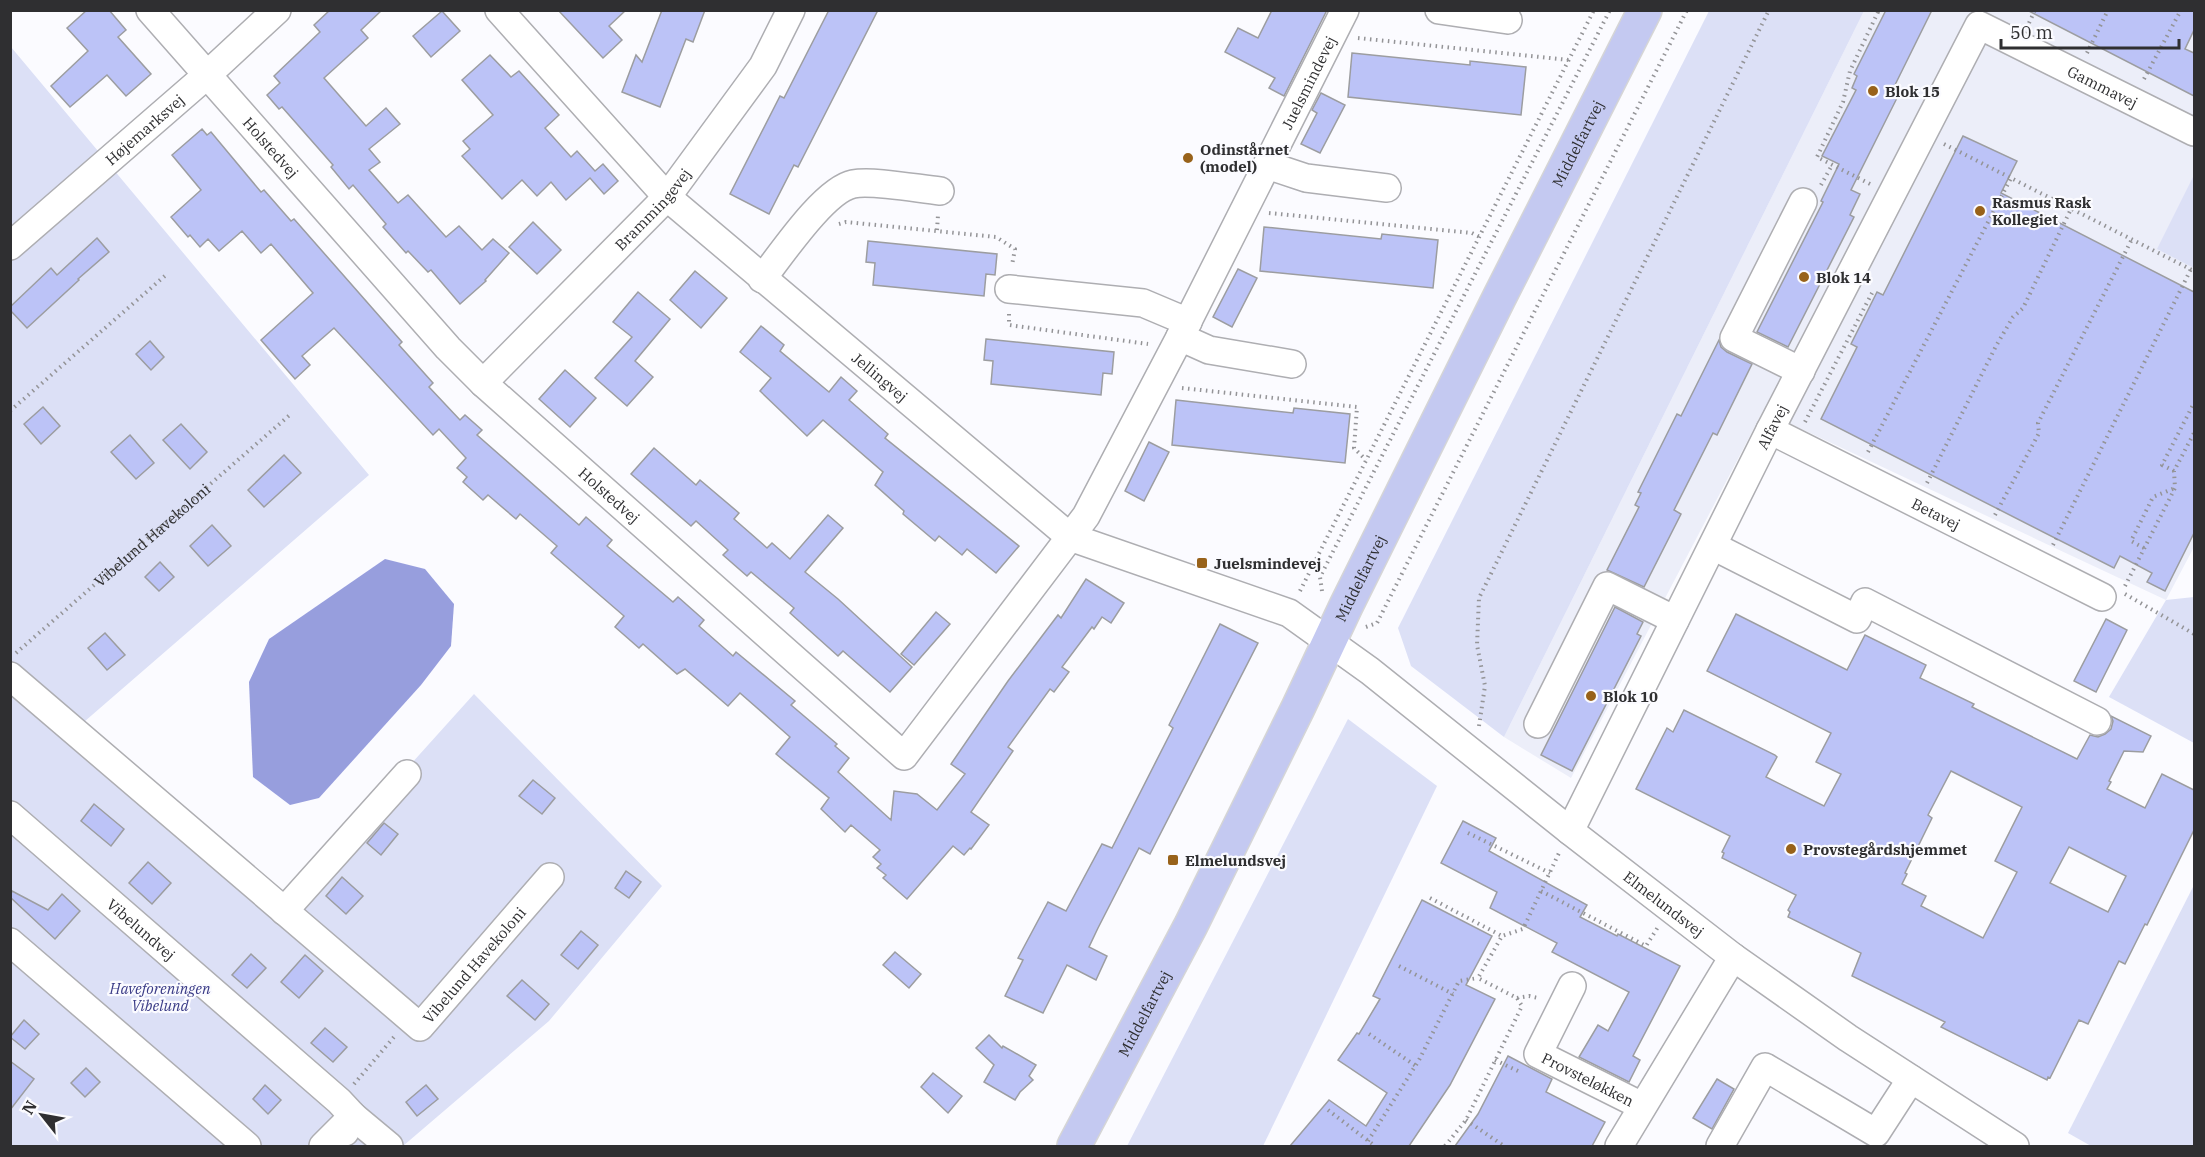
<svg xmlns="http://www.w3.org/2000/svg" width="2205" height="1157" font-family="'IBM Plex Serif',serif">
	<style>
		.built { fill: #eceef9 }
		.green { fill: #dce0f6 }
		.water { fill: #979edd }
		.building { fill: #bcc3f7; stroke: #9c9da0; stroke-width: 1.5; fill-rule: evenodd }
		.lines { fill: none; stroke-linecap: round; stroke-linejoin: round }
		.minor-casing { stroke: #aeaeb2; stroke-width: 30 }
		.major-casing { stroke: #d5d5d6; stroke-width: 36 }
		.path { stroke: #949497; stroke-width: 4; stroke-dasharray: 1.5 4.5; stroke-linecap: butt }
		.minor { stroke: #fff; stroke-width: 27 }
		.major { stroke: #c4c9f1; stroke-width: 33 }
		.poi-dot { fill: #98621a; stroke: #fbfbff; stroke-width: 2 }
		.labels { text-anchor: middle; dominant-baseline: central; stroke-width: 4.5; stroke-linejoin: round; paint-order: stroke }
		.street-label { font-size: 15px; fill: #2f2f31; stroke: #fbfbff }
		.poi-label { font-size: 15px; font-weight: bold; fill: #2f2f31; stroke: #fbfbff; text-anchor: start }
		.park-label { font-size: 15px; font-style: italic; fill: #3b3c87; stroke: #fbfbff }
	</style>
	<rect width="100%" height="100%" fill="#fbfbff"/>
	<polygon class="built" points="1864,11 2194,11 2194,547 2166,600 1763,411 1571,778 1504,737"/>
	<g class="green">
		<polygon points="1709,11 1864,11 1504,737 1411,666 1398,628"/>
		<polygon points="11,47 369,475 77,728 284,905 474,694 662,886 549,1021 403,1146 11,1146"/>
		<polygon points="2194,175 2194,268 2157,249"/>
		<polygon points="2194,597 2194,743 2109,697 2166,600"/>
		<polygon points="1348,719 1437,786 1263,1146 1127,1146"/>
		<polygon points="2194,885 2194,1146 2091,1146 2068,1133"/>
	</g>
	<polygon class="water" points="385,559 425,569 454,604 451,646 421,685 319,798 290,805 253,777 249,682 269,639"/>
	<g class="building">
		<polygon points="87,10 109,10 126,30 118,37 151,74 126,96 107,75 70,107 51,86 88,51 67,28"/>
		<polygon points="330,10 382,10 361,30 368,38 324,78 366,126 386,108 400,124 369,149 380,162 369,170 398,203 408,195 446,237 459,226 482,250 493,239 509,253 485,280 486,281 460,304 431,270 428,272 408,251 406,253 383,227 386,224 353,185 349,189 331,167 333,165 282,107 279,109 267,95 280,83 274,76 320,32 314,25"/>
		<polygon points="558,10 626,10 609,26 622,40 603,58"/>
		<polygon points="662,10 705,10 693,42 686,39 660,107 622,92 636,55 642,62"/>
		<polygon points="829,10 878,10 798,167 794,165 769,214 730,194 780,96 784,98"/>
		<polygon points="1272,10 1327,10 1284,96 1269,88 1275,78 1225,52 1238,28 1258,38"/>
		<polygon points="1886,10 1932,10 1891,93 1898,96 1851,190 1860,194 1850,215 1854,217 1788,347 1757,332 1823,202 1821,201 1839,164 1822,156 1856,90 1852,88 1857,76 1854,74"/>
		<polygon points="2027,10 2194,10 2194,30 2185,49 2194,53 2194,96"/>
		<polygon points="442,11 460,31 431,57 413,36"/>
		<polygon points="1352,53 1470,65 1470,61 1526,67 1521,115 1348,97"/>
		<polygon points="490,55 511,77 519,71 559,115 545,128 571,157 577,151 595,171 603,164 618,181 604,194 590,178 566,200 551,182 537,196 522,180 502,199 462,156 470,149 463,141 493,115 462,80"/>
		<polygon points="1321,93 1345,105 1320,153 1301,144 1317,113 1312,110"/>
		<polygon points="202,129 207,135 211,132 261,192 264,190 291,221 294,219 402,342 399,345 433,383 429,387 460,420 465,415 482,430 477,435 579,525 586,517 612,540 607,546 673,602 678,597 704,620 699,626 733,656 736,652 795,701 791,705 837,744 835,746 849,758 838,772 891,820 894,791 917,794 937,810 965,774 951,764 1008,681 1058,615 1061,618 1086,579 1124,603 1111,623 1102,617 1094,629 1092,627 1062,667 1069,672 1054,692 1050,689 1008,747 1013,751 971,812 989,825 971,849 970,848 964,855 953,846 907,899 883,878 886,875 877,868 881,864 873,857 880,850 851,825 845,832 821,809 829,798 776,754 790,737 740,693 728,706 685,669 677,674 643,644 639,648 615,627 624,616 551,553 557,546 520,514 516,519 488,495 483,500 463,482 467,477 457,468 466,458 439,429 433,435 334,328 302,356 310,365 295,379 261,340 313,293 271,244 261,253 242,231 219,251 208,239 200,247 190,235 188,237 171,217 201,190 172,155"/>
		<polygon points="1963,136 2017,161 2001,193 2194,292 2194,533 2165,591 2147,582 2152,573 2120,556 2114,568 1821,419 1857,347 1851,344 1877,292 1883,295"/>
		<polygon points="533,222 561,250 537,274 509,247"/>
		<polygon points="1264,227 1381,239 1382,234 1438,240 1433,288 1260,271"/>
		<polygon points="97,238 109,252 78,279 79,280 27,328 10,310 10,307 51,268 57,275"/>
		<polygon points="868,241 997,254 995,275 986,274 984,296 873,285 875,263 866,262"/>
		<polygon points="1238,269 1257,278 1232,327 1213,317"/>
		<polygon points="695,271 727,298 701,328 670,300"/>
		<polygon points="638,292 670,319 635,361 653,377 627,406 595,378 632,337 613,322"/>
		<polygon points="761,326 784,345 780,351 829,392 841,377 857,391 849,400 888,434 885,438 1019,546 996,573 967,549 962,555 939,536 935,541 903,514 904,511 875,485 883,472 823,420 807,436 760,391 771,378 740,352"/>
		<polygon points="986,339 1114,352 1112,374 1103,373 1101,395 991,384 993,361 984,360"/>
		<polygon points="1719,340 1721,347 1727,352 1752,364 1717,435 1713,433 1674,510 1681,514 1644,587 1607,570 1639,507 1635,505 1641,493 1638,492 1677,414 1681,416"/>
		<polygon points="150,341 164,357 151,370 136,354"/>
		<polygon points="565,370 596,398 570,427 539,399"/>
		<polygon points="1176,400 1293,413 1294,408 1350,414 1345,463 1172,445"/>
		<polygon points="43,407 60,426 41,444 24,424"/>
		<polygon points="181,424 207,452 190,469 163,440"/>
		<polygon points="130,435 154,463 136,479 111,452"/>
		<polygon points="1149,442 1169,452 1144,501 1125,491"/>
		<polygon points="654,448 696,485 700,480 739,513 734,519 767,548 772,543 790,559 828,515 843,528 805,572 838,599 912,667 890,692 843,651 838,656 790,613 794,608 751,572 747,576 723,555 728,550 696,521 691,526 631,474"/>
		<polygon points="284,455 301,473 264,507 248,490"/>
		<polygon points="212,525 231,546 208,566 190,546"/>
		<polygon points="160,562 174,577 159,591 145,577"/>
		<polygon points="1615,607 1643,622 1637,634 1641,636 1572,771 1541,755"/>
		<polygon points="936,612 950,624 914,665 901,654"/>
		<path d="M 1736,614 L 1847,670 L 1865,635 L 1926,665 L 1920,678 L 1974,704 L 1972,707 L 2077,759 L 2090,735 L 2098,737 L 2105,734 L 2111,729 L 2113,721 L 2111,716 L 2151,736 L 2143,752 L 2124,751 L 2109,781 L 2111,782 L 2107,789 L 2145,808 L 2162,774 L 2194,790 L 2194,830 L 2147,925 L 2145,924 L 2125,964 L 2119,961 L 2088,1024 L 2079,1020 L 2050,1078 L 2048,1077 L 2047,1080 L 1941,1027 L 1945,1022 L 1852,976 L 1861,953 L 1788,917 L 1790,912 L 1788,910 L 1796,895 L 1722,858 L 1724,853 L 1722,852 L 1730,836 L 1636,789 L 1667,728 L 1673,732 L 1684,710 L 1775,755 L 1777,757 L 1766,777 L 1824,806 L 1841,774 L 1816,762 L 1831,733 L 1707,671 ZM 1951,771 L 2022,807 L 1995,861 L 2017,872 L 1983,938 L 1921,906 L 1926,896 L 1902,884 L 1907,874 L 1905,873 L 1932,818 L 1928,815 ZM 2069,847 L 2126,876 L 2108,912 L 2050,883 Z"/>
		<polygon points="2106,619 2127,630 2096,692 2074,681"/>
		<polygon points="1220,624 1258,643 1150,854 1139,848 1098,928 1089,947 1107,956 1096,980 1067,965 1043,1013 1005,996 1023,960 1018,958 1048,902 1066,911 1102,844 1112,848 1173,728 1169,725"/>
		<polygon points="105,633 125,655 107,670 88,648"/>
		<polygon points="533,780 555,798 542,814 519,796"/>
		<polygon points="94,804 124,829 111,846 81,821"/>
		<polygon points="1463,821 1496,838 1489,851 1587,905 1580,917 1617,936 1618,934 1680,966 1633,1056 1640,1060 1629,1082 1579,1057 1598,1025 1608,1031 1629,992 1552,952 1557,943 1490,908 1497,892 1441,863"/>
		<polygon points="384,823 398,834 381,855 367,843"/>
		<polygon points="148,862 171,883 152,904 129,883"/>
		<polygon points="626,871 641,882 629,898 615,888"/>
		<polygon points="342,877 363,896 346,914 326,896"/>
		<polygon points="12,891 48,910 62,894 80,911 55,939 10,897"/>
		<polygon points="1422,900 1492,936 1466,985 1495,999 1450,1085 1409,1146 1290,1146 1329,1100 1366,1126 1387,1093 1338,1060 1357,1033 1359,1034 1380,999 1373,996"/>
		<polygon points="581,931 598,945 578,969 561,955"/>
		<polygon points="895,952 921,974 909,988 883,965"/>
		<polygon points="251,954 266,968 247,988 232,975"/>
		<polygon points="305,955 323,971 299,998 281,982"/>
		<polygon points="522,980 549,1004 535,1020 507,996"/>
		<polygon points="24,1020 39,1034 25,1049 10,1037"/>
		<polygon points="325,1028 347,1047 333,1062 311,1043"/>
		<polygon points="989,1035 1002,1048 1003,1046 1036,1065 1029,1076 1033,1080 1020,1092 1015,1100 984,1082 994,1065 976,1048"/>
		<polygon points="1508,1056 1552,1079 1546,1092 1605,1122 1592,1146 1455,1146 1478,1114"/>
		<polygon points="10,1061 34,1079 10,1110"/>
		<polygon points="86,1068 100,1082 85,1097 71,1083"/>
		<polygon points="933,1073 962,1096 948,1113 921,1087"/>
		<polygon points="1717,1079 1734,1089 1712,1129 1693,1118"/>
		<polygon points="265,1085 281,1100 268,1114 253,1099"/>
		<polygon points="426,1085 438,1099 417,1116 406,1102"/>
	</g>
	<g class="lines">
		<g class="minor-casing">
			<g id="minor">
				<path id="s2" d="M 150,10 L 448,348 L 483,383 L 904,756 L 1086,516 L 1180,337 L 1345,10"/>
				<path id="s3" d="M 499,10 L 667,197 L 1070,537 L 1289,613 L 1370,671 L 1570,831 L 1733,957 L 1848,1038 L 2015,1146"/>
				<polyline points="1439,10 1508,20"/>
				<polyline points="1267,165 1306,178 1387,188"/>
				<path id="s4" d="M 10,246 L 207,75 L 277,10"/>
				<path d="M 762,279 C 781,255 824,190 853,184 C 873,180 919,189 940,191"/>
				<polyline points="1009,289 1143,303 1188,322"/>
				<polyline points="1180,337 1209,350 1292,364"/>
				<polyline points="1801,371 1734,338 1803,202"/>
				<path id="s5" d="M 483,383 L 667,197 L 763,66 L 791,10"/>
				<path id="s6" d="M 1770,430 L 2102,597"/>
				<polyline points="1713,546 1857,619 1865,602 2097,721"/>
				<path id="s7" d="M 10,676 L 420,1027 L 550,877"/>
				<polyline points="1538,724 1607,586 1675,620"/>
				<path id="s8" d="M 10,815 L 339,1101 L 353,1116 L 323,1146"/>
				<path id="s9" d="M 1570,831 L 1770,430 L 1979,25 L 2194,132"/>
				<polyline points="284,911 407,774"/>
				<polyline points="10,942 247,1146"/>
				<path id="s10" d="M 1572,986 L 1538,1054 L 1642,1106"/>
				<polyline points="345,1132 353,1116 389,1146"/>
				<polyline points="1619,1146 1733,957"/>
				<polyline points="1720,1146 1765,1067 1876,1133 1911,1079"/>
			</g>
		</g>
		<g class="major-casing">
			<g id="major">
				<path id="s11" d="M 1074,1146 L 1191,925 L 1298,708 L 1346,606 L 1499,298 L 1645,10"/>
			</g>
		</g>
		<g class="path">
			<polyline points="2029,23 2035,10"/>
			<polyline points="1358,38 1569,60"/>
			<polyline points="2193,38 2194,38"/>
			<polyline points="2087,53 2108,10"/>
			<polyline points="2144,79 2181,10"/>
			<polyline points="1944,144 2194,271"/>
			<polyline points="1870,184 1817,157 1843,102 1850,71 1878,12 1875,10"/>
			<polyline points="1821,185 1832,165"/>
			<polyline points="1269,213 1472,233 1480,237"/>
			<polyline points="839,224 846,222 996,237 1015,249 1012,265"/>
			<polyline points="937,230 938,215"/>
			<polyline points="1009,314 1009,325 1148,344"/>
			<polyline points="1182,388 1357,407 1354,448 1366,460"/>
			<polyline points="10,411 167,274"/>
			<polyline points="1805,422 1872,293"/>
			<polyline points="1868,452 2011,178"/>
			<polyline points="2174,471 2162,465 2194,403"/>
			<polyline points="1927,483 1996,346 2013,317 2023,308 2071,209"/>
			<polyline points="1995,515 2039,433 2038,423 2132,239"/>
			<polyline points="2053,545 2191,269"/>
			<polyline points="2144,548 2131,541 2153,497 2175,488"/>
			<polyline points="2125,586 2175,488 2174,471 2194,433"/>
			<polyline points="1300,591 1594,10"/>
			<polyline points="1322,591 1320,577 1610,10"/>
			<polyline points="2125,594 2194,634"/>
			<polyline points="1366,627 1377,623 1687,10"/>
			<path id="s1" d="M 16,653 L 292,413"/>
			<polyline points="1479,726 1485,686 1477,645 1479,598 1769,10"/>
			<polyline points="1468,833 1550,873"/>
			<polyline points="1541,891 1646,946 1658,927"/>
			<polyline points="1430,898 1502,936"/>
			<polyline points="1399,966 1453,994"/>
			<polyline points="1517,998 1529,996 1538,998"/>
			<polyline points="1369,1034 1416,1066"/>
			<polyline points="1495,1060 1520,1072"/>
			<polyline points="354,1084 394,1037"/>
			<polyline points="1328,1110 1375,1146"/>
			<polyline points="1466,1120 1504,1146"/>
			<polyline points="1368,1141 1419,1060 1459,981 1478,978"/>
			<polyline points="1445,1146 1466,1120 1522,1006 1517,998 1478,978 1502,936 1523,929 1559,853"/>
		</g>
		<use href="#minor" class="minor"/>
		<use href="#major" class="major"/>
	</g>
	<g class="poi-dot">
		<circle cx="1873" cy="91" r="6"/>
		<circle cx="1188" cy="158" r="6"/>
		<circle cx="1980" cy="211" r="6"/>
		<circle cx="1804" cy="277" r="6"/>
		<rect x="1196" y="557" width="12" height="12" rx="3"/>
		<circle cx="1591" cy="696" r="6"/>
		<circle cx="1791" cy="849" r="6"/>
		<rect x="1167" y="854" width="12" height="12" rx="3"/>
	</g>
	<g class="labels">
		<g class="street-label">
			<text stroke="none"><textPath href="#s2" startOffset="1851">Juelsmindevej</textPath></text>
			<text stroke="none"><textPath href="#s9" startOffset="1042">Gammavej</textPath></text>
			<text stroke="none"><textPath href="#s4" startOffset="178">Højemarksvej</textPath></text>
			<text stroke="none"><textPath href="#s11" startOffset="1122">Middelfartvej</textPath></text>
			<text stroke="none"><textPath href="#s2" startOffset="183">Holstedvej</textPath></text>
			<text stroke="none"><textPath href="#s5" startOffset="243">Brammingevej</textPath></text>
			<text stroke="none"><textPath href="#s3" startOffset="530">Jellingvej</textPath></text>
			<text stroke="none"><textPath href="#s9" startOffset="452">Alfavej</textPath></text>
			<text stroke="none"><textPath href="#s2" startOffset="669">Holstedvej</textPath></text>
			<text stroke="none"><textPath href="#s6" startOffset="186">Betavej</textPath></text>
			<text stroke="none"><textPath href="#s1" startOffset="180">Vibelund Havekoloni</textPath></text>
			<text stroke="none"><textPath href="#s11" startOffset="636">Middelfartvej</textPath></text>
			<text stroke="none"><textPath href="#s3" startOffset="1485">Elmelundsvej</textPath></text>
			<text stroke="none"><textPath href="#s8" startOffset="174">Vibelundvej</textPath></text>
			<text stroke="none"><textPath href="#s7" startOffset="622">Vibelund Havekoloni</textPath></text>
			<text stroke="none"><textPath href="#s11" startOffset="150">Middelfartvej</textPath></text>
			<text stroke="none"><textPath href="#s10" startOffset="132">Provsteløkken</textPath></text>
		</g>
		<g class="poi-label">
			<text x="1885" y="91">Blok 15</text>
			<text x="1200" y="149">Odinstårnet<tspan x="1200" dy="17">(model)</tspan></text>
			<text x="1992" y="202">Rasmus Rask<tspan x="1992" dy="17">Kollegiet</tspan></text>
			<text x="1816" y="277">Blok 14</text>
			<text x="1214" y="563">Juelsmindevej</text>
			<text x="1603" y="696">Blok 10</text>
			<text x="1803" y="849">Provstegårdshjemmet</text>
			<text x="1185" y="860">Elmelundsvej</text>
		</g>
		<g class="park-label">
			<text x="160" y="988">Haveforeningen<tspan x="160" dy="17">Vibelund</tspan></text>
		</g>
	</g>
	<rect width="2205" height="1157" fill="none" stroke="#2f2f31" stroke-width="24"/>
	<g transform="translate(42 1115) rotate(301)" stroke="#fbfbff" stroke-width="4.5" paint-order="stroke">
	<path d="M0-4.5L10 22L0 15L-10 22Z" fill="#2f2f31"/>
	<text y="-9" font-size="16" font-weight="bold" text-anchor="middle" fill="#2f2f31">N</text>
	</g>
	<path d="M2001 39v9h178v-9" fill="none" stroke="#2f2f31" stroke-width="3"/>
	<text x="2010" y="39" font-size="18" fill="#2f2f31" stroke="#fbfbff" stroke-width="4.5" paint-order="stroke">50 m</text>
</svg>
